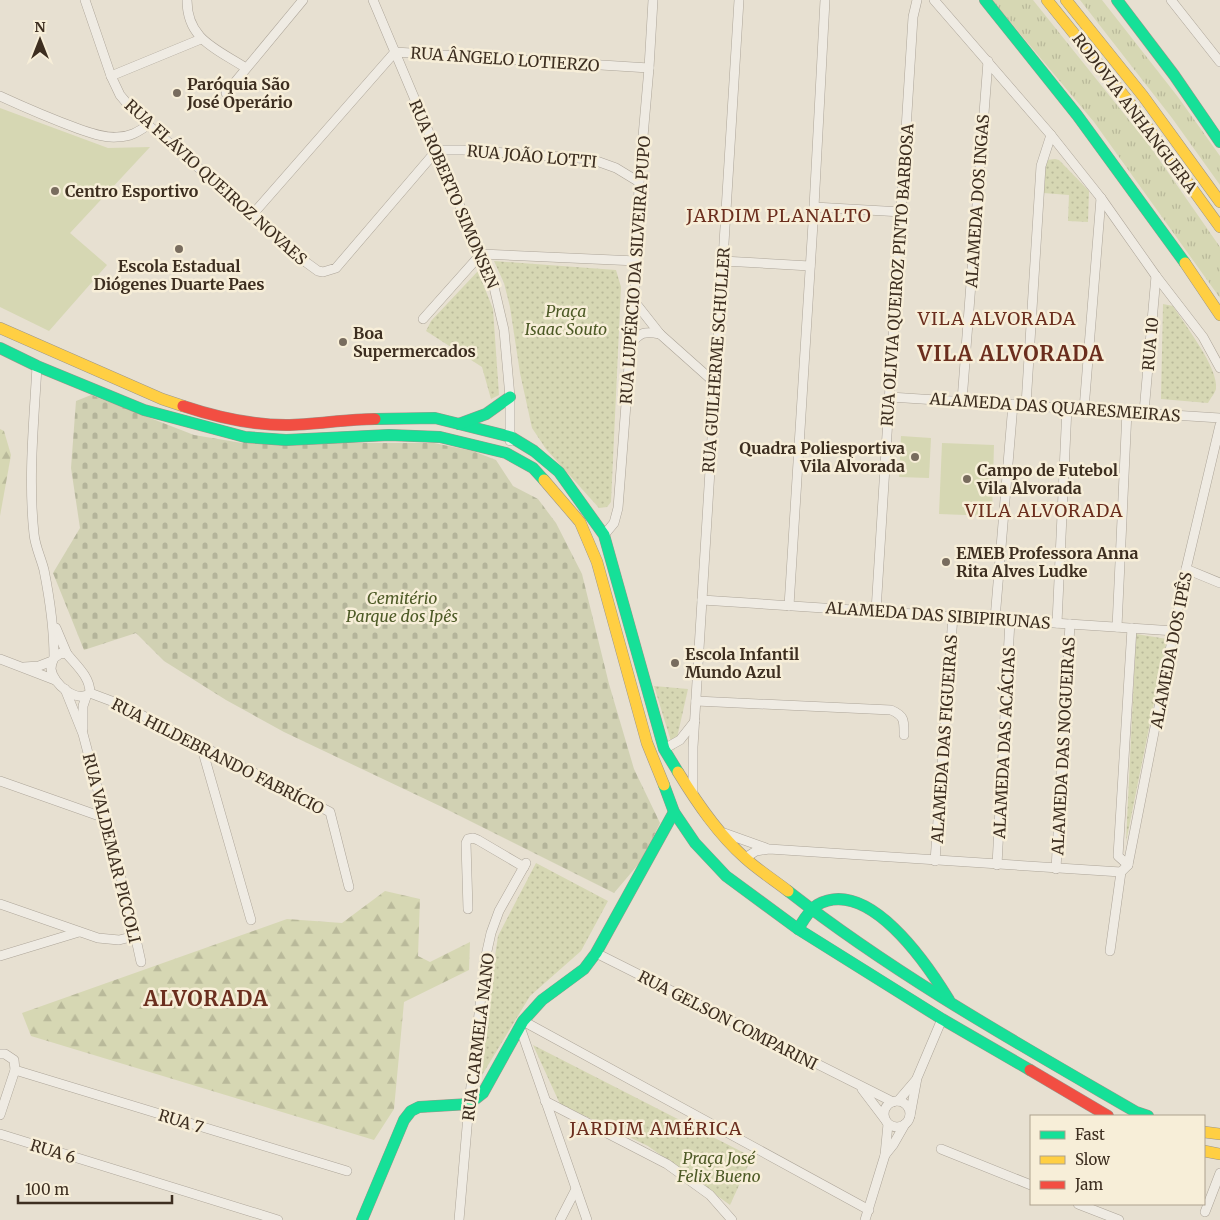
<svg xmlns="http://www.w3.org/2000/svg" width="1220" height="1220" font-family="Merriweather,serif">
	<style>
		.grass { fill: url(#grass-tufts) }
		.forest { fill: url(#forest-firs) }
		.cemetery { fill: url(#cemetery-stones) }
		.park { fill: url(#park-dots) }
		.pitch { fill: #d6d7b3 }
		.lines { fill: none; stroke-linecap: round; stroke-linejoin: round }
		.street-casing { stroke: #ada599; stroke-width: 10 }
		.fast-casing { stroke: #9c958a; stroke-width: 12 }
		.slow-casing { stroke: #9c958a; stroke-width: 12 }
		.jam-casing { stroke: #9c958a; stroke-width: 12 }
		.street { stroke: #efebe3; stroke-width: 9 }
		.fast { stroke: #16e098; stroke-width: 11 }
		.slow { stroke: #ffcf43; stroke-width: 11 }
		.jam { stroke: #f24e42; stroke-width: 11 }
		.poi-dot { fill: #786c5e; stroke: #f7eed8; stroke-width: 2 }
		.labels { text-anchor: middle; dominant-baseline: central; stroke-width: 5; stroke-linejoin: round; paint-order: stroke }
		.street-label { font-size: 16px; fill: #3d2e20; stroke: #f7eed8 }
		.poi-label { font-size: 16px; font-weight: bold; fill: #3d2e20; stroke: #f7eed8; text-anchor: start }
		.park-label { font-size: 16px; font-style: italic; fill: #4d5a26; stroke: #f7eed8 }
		.neighbourhood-label { font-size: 18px; letter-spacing: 1px; fill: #6b2e1e; stroke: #f7eed8 }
		.district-label { font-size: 21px; font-weight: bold; letter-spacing: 1px; fill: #6b2e1e; stroke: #f7eed8 }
	</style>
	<defs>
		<pattern id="grass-tufts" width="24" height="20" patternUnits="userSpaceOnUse" patternTransform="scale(1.25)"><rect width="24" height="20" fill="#d6d7b3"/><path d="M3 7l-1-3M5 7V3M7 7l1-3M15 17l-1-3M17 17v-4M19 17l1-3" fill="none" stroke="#b9b99a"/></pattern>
		<pattern id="forest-firs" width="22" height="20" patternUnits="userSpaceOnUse" patternTransform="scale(1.25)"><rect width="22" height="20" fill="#d6d7b3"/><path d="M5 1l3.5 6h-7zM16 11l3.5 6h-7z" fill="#b9b99a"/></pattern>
		<pattern id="cemetery-stones" width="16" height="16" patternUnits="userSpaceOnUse" patternTransform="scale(1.25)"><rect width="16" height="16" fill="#d1d1b3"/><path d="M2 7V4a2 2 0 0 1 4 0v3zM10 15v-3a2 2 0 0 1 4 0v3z" fill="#b4b49a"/></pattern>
		<pattern id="park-dots" width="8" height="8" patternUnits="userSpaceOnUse" patternTransform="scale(1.25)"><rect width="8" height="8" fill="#d6d7b3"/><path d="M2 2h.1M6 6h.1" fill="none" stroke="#b9b99a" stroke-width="1.8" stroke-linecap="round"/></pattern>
	</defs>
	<rect width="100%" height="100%" fill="#e7e0d1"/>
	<g class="grass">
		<polygon points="992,0 1033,0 1149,145 1220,247 1220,298 1094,122"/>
		<polygon points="1080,0 1102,0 1178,97 1220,156 1220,185 1172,118"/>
	</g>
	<g class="forest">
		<polygon points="0,429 4,431 11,455 0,516"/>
		<polygon points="385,891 420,899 418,956 430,962 470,942 469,970 404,1002 394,1109 374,1140 31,1036 22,1013 287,919 342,923"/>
	</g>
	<polygon class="cemetery" points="91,395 194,435 242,443 434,443 473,451 496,460 513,486 538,499 556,523 582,574 609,684 634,769 660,823 642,860 614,893 442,807 284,732 226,700 164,661 136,633 84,650 53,573 80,528 71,468 76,401"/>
	<g class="park">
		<polygon points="1055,159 1059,160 1089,191 1088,222 1068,221 1069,195 1043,193 1044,165 1047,160"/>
		<polygon points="494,261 616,270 621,287 611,502 607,507 599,508 546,449 532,428 520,373 510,307 504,283"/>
		<polygon points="478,271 493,309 499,395 491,399 482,367 426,331 431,321"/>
		<path d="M 1163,304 L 1173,306 C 1184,324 1219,368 1216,389 C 1215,393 1210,399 1208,403 L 1161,399 Z"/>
		<polygon points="1136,634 1167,639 1126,842"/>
		<polygon points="654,686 688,689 674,751"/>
		<polygon points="536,863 608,901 581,951 530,996 476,1085 498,936"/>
		<polygon points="533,1045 752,1157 730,1205 648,1146 560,1104"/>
	</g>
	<g class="pitch">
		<polygon points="0,108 108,148 150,147 70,233 107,265 49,331 0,307"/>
		<polygon points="901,436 931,438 929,478 899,477"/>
		<polygon points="942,443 994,445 992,516 939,514"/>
	</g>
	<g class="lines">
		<g class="street-casing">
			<g id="street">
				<polyline points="85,0 111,76 120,95 130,107 148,125 253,214 307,263 318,271 323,272 336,268 437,150 463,150 591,159 616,168 639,182"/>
				<path d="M 187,0 C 187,40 217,49 246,68"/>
				<polyline points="373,0 494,287 504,330 510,397 510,441"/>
				<polyline points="934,0 1051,135 1101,198 1156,276 1203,337 1220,368"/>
				<polyline points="1171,0 1220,62"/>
				<polyline points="111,76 201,39"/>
				<polyline points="226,93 303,0"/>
				<path d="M 0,96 C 26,108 52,119 79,129 C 91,133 104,138 117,137 C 130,137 138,132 148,125"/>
				<polyline points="814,207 902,212"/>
				<polyline points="253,214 395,52 649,68"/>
				<polyline points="481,254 637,261"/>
				<polyline points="723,261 810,266"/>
				<polyline points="634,301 660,334 715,383"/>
				<polyline points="423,319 481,254"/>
				<path d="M 631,345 C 639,332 645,331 660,334"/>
				<path d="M 37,366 C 34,421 28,478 34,534 C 35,546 41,558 44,570 C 50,600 54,627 54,658"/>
				<polyline points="890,397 1220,418"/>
				<polyline points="962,401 988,61"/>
				<polyline points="1026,405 1041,166 1051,135"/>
				<polyline points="1084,409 1101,198"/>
				<polyline points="1144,412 1156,276"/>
				<polyline points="604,535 614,523 618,508 637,261 639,182 649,68 653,0"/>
				<polyline points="1186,569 1220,583"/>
				<polyline points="702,600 1175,631"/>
				<polyline points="789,606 814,207 825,0"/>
				<polyline points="876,611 913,17 917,0"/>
				<polyline points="995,619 1013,404"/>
				<polyline points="1057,623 1067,407"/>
				<polyline points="1117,627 1127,411"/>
				<polyline points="56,628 67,654"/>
				<path d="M 61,653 L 67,654 C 77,666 90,677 90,693 C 77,704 53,684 51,669 C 51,665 52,662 54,658 Z"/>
				<polyline points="0,659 55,680"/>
				<polyline points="24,667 39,666 52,661"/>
				<polyline points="65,689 83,734 130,912 141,962"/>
				<polyline points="90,693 122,705 330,812 349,887"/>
				<path d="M 696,701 L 891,710 C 905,716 904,721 904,735"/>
				<polyline points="83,729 83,706 86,697"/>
				<polyline points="201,745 251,920"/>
				<polyline points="664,749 680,740 695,721"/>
				<polyline points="0,781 105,818"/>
				<polyline points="693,793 693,747 702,600 739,0"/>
				<polyline points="724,833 766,848"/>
				<polyline points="745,858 756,851 769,849 1121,872"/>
				<polyline points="935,861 953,616"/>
				<polyline points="997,865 1010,620"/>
				<polyline points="1128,865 1118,856 1132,628"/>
				<polyline points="1056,869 1070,624"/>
				<polyline points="0,904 98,938 119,940 135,936"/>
				<polyline points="468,909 466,843 468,839 473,838 478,840 524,867"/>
				<polyline points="1110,951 1121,872 1128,865 1186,569 1220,425"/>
				<polyline points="596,953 893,1102"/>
				<polyline points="0,956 79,932"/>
				<polyline points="523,1021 869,1210"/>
				<polyline points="520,1027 587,1220"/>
				<polyline points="0,1054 5,1054 14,1060 15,1070 0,1115"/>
				<polyline points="15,1070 347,1171"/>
				<polyline points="862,1089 884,1118"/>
				<polyline points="545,1101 667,1164 710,1195 732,1220"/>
				<polyline points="898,1101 916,1080"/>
				<circle cx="897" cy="1114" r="13"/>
				<polyline points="910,1116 917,1078 942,1019"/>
				<polyline points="0,1134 278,1220"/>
				<polyline points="941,1149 1031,1185"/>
				<polyline points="885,1155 893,1145 905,1124"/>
				<polyline points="1078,1204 1119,1220"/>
				<polyline points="1205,1212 1220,1173"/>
				<polyline points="459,1220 469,1104 485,960 491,933 499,911 526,863"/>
				<polyline points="560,1220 576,1189"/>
				<polyline points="865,1220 885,1155 888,1124"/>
			</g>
		</g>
		<g class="fast-casing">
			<g id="fast">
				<polyline points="985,0 1077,115 1185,263"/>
				<polyline points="1117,0 1174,75 1220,142"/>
				<polyline points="0,348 37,366 144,410 245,437 286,440 389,435 440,437 506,453 533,468 544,480"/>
				<polyline points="375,419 435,418 511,437 534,451 559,472 604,535 664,749 678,772"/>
				<polyline points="459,424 486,414 510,397"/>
				<polyline points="664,785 674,812 695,843 726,876 798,929 942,1019 1030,1070"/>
				<path d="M 788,891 C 897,976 1017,1043 1136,1112 L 1148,1116"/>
				<path d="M 798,929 C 803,921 809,910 817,905 C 868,876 927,964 949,1000"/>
				<polyline points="362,1220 404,1120 411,1111 419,1107 469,1104 483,1093 523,1021 542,1000 584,969 596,953 674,812"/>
			</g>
		</g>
		<g class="slow-casing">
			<g id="slow">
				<polyline points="1047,0 1133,107 1220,227"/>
				<polyline points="1066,0 1143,96 1220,202"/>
				<polyline points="1185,263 1220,315"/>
				<polyline points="0,328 162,399 183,406"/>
				<polyline points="544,480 580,522 597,562 647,743 664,785"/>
				<path d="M 678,772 C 697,803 718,834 745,858 C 758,870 774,880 788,891"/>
				<polyline points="1204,1132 1220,1134"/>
				<polyline points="1204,1151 1220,1154"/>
			</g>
		</g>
		<g class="jam-casing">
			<g id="jam">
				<path d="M 183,406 C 216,417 251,425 286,425 C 315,425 345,419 375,419"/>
				<polyline points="1030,1070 1108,1116"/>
			</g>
		</g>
		<use href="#street" class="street"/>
		<use href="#fast" class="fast"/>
		<use href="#slow" class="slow"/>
		<use href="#jam" class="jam"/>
	</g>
	<g class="poi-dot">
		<circle cx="177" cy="93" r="5"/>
		<circle cx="55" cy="191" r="5"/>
		<circle cx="179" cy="249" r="5"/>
		<circle cx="343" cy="342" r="5"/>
		<circle cx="915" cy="457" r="5"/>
		<circle cx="967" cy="479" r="5"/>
		<circle cx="946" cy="562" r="5"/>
		<circle cx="675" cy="663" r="5"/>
	</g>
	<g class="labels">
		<g class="street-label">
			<text transform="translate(505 59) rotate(4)">RUA ÂNGELO LOTIERZO</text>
			<text transform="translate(1135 113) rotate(53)">RODOVIA ANHANGUERA</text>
			<text transform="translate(532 156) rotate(5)">RUA JOÃO LOTTI</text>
			<text transform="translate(216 182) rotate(42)">RUA FLÁVIO QUEIROZ NOVAES</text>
			<text transform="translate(454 194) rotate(67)">RUA ROBERTO SIMONSEN</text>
			<text transform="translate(977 201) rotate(-86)">ALAMEDA DOS INGAS</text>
			<text transform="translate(635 270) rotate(-86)">RUA LUPÉRCIO DA SILVEIRA PUPO</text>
			<text transform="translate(897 275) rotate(-86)">RUA OLIVIA QUEIROZ PINTO BARBOSA</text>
			<text transform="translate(1150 344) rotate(-85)">RUA 10</text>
			<text transform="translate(716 360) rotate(-86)">RUA GUILHERME SCHULLER</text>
			<text transform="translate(1055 407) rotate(4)">ALAMEDA DAS QUARESMEIRAS</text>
			<text transform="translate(938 615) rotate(4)">ALAMEDA DAS SIBIPIRUNAS</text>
			<text transform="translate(1171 650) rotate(-79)">ALAMEDA DOS IPÊS</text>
			<text transform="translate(944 739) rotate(-86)">ALAMEDA DAS FIGUEIRAS</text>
			<text transform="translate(1004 743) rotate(-87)">ALAMEDA DAS ACÁCIAS</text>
			<text transform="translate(1063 746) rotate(-87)">ALAMEDA DAS NOGUEIRAS</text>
			<text transform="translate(218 756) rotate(27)">RUA HILDEBRANDO FABRÍCIO</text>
			<text transform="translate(112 848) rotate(76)">RUA VALDEMAR PICCOLI</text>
			<text transform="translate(728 1020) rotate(27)">RUA GELSON COMPARINI</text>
			<text transform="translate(478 1037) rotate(-83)">RUA CARMELA NANO</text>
			<text transform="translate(181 1121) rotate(17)">RUA 7</text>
			<text transform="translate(53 1151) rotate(17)">RUA 6</text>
		</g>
		<g class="poi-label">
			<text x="187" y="84">Paróquia São<tspan x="187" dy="18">José Operário</tspan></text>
			<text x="65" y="191">Centro Esportivo</text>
			<text x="179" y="266" text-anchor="middle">Escola Estadual<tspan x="179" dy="18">Diógenes Duarte Paes</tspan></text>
			<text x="353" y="333">Boa<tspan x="353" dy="18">Supermercados</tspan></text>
			<text x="905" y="448" text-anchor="end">Quadra Poliesportiva<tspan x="905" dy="18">Vila Alvorada</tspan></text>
			<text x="977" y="470">Campo de Futebol<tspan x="977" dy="18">Vila Alvorada</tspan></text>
			<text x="956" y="553">EMEB Professora Anna<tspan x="956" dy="18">Rita Alves Ludke</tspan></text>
			<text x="685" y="654">Escola Infantil<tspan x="685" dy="18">Mundo Azul</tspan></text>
		</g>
		<g class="park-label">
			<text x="566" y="311">Praça<tspan x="566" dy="18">Isaac Souto</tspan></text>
			<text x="402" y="598">Cemitério<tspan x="402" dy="18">Parque dos Ipês</tspan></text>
			<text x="719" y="1158">Praça José<tspan x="719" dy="18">Felix Bueno</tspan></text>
		</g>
		<g class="neighbourhood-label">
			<text x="779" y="215">JARDIM PLANALTO</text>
			<text x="997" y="318">VILA ALVORADA</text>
			<text x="1044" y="510">VILA ALVORADA</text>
			<text x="656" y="1128">JARDIM AMÉRICA</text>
		</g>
		<g class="district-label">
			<text x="1011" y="353">VILA ALVORADA</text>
			<text x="206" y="998">ALVORADA</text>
		</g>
	</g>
	<rect x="1030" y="1115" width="175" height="90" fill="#f7eed8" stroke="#ada18e"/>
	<rect x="1040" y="1131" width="25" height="8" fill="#16e098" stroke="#ada18e"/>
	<text x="1075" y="1140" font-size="15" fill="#3d2e20">Fast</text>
	<rect x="1040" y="1156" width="25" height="8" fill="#ffcf43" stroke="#ada18e"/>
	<text x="1075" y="1165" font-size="15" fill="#3d2e20">Slow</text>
	<rect x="1040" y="1181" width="25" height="8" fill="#f24e42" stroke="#ada18e"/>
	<text x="1075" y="1190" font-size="15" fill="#3d2e20">Jam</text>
	<g transform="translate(40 40)" stroke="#f7eed8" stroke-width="4" paint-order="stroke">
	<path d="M0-4L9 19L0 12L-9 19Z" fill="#3d2e20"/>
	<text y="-8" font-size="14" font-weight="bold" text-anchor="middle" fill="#3d2e20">N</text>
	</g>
	<path d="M18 1195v8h154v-8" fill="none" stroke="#3d2e20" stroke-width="2.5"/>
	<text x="25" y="1195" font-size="15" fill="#3d2e20" stroke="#f7eed8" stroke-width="4" paint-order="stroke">100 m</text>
</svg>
